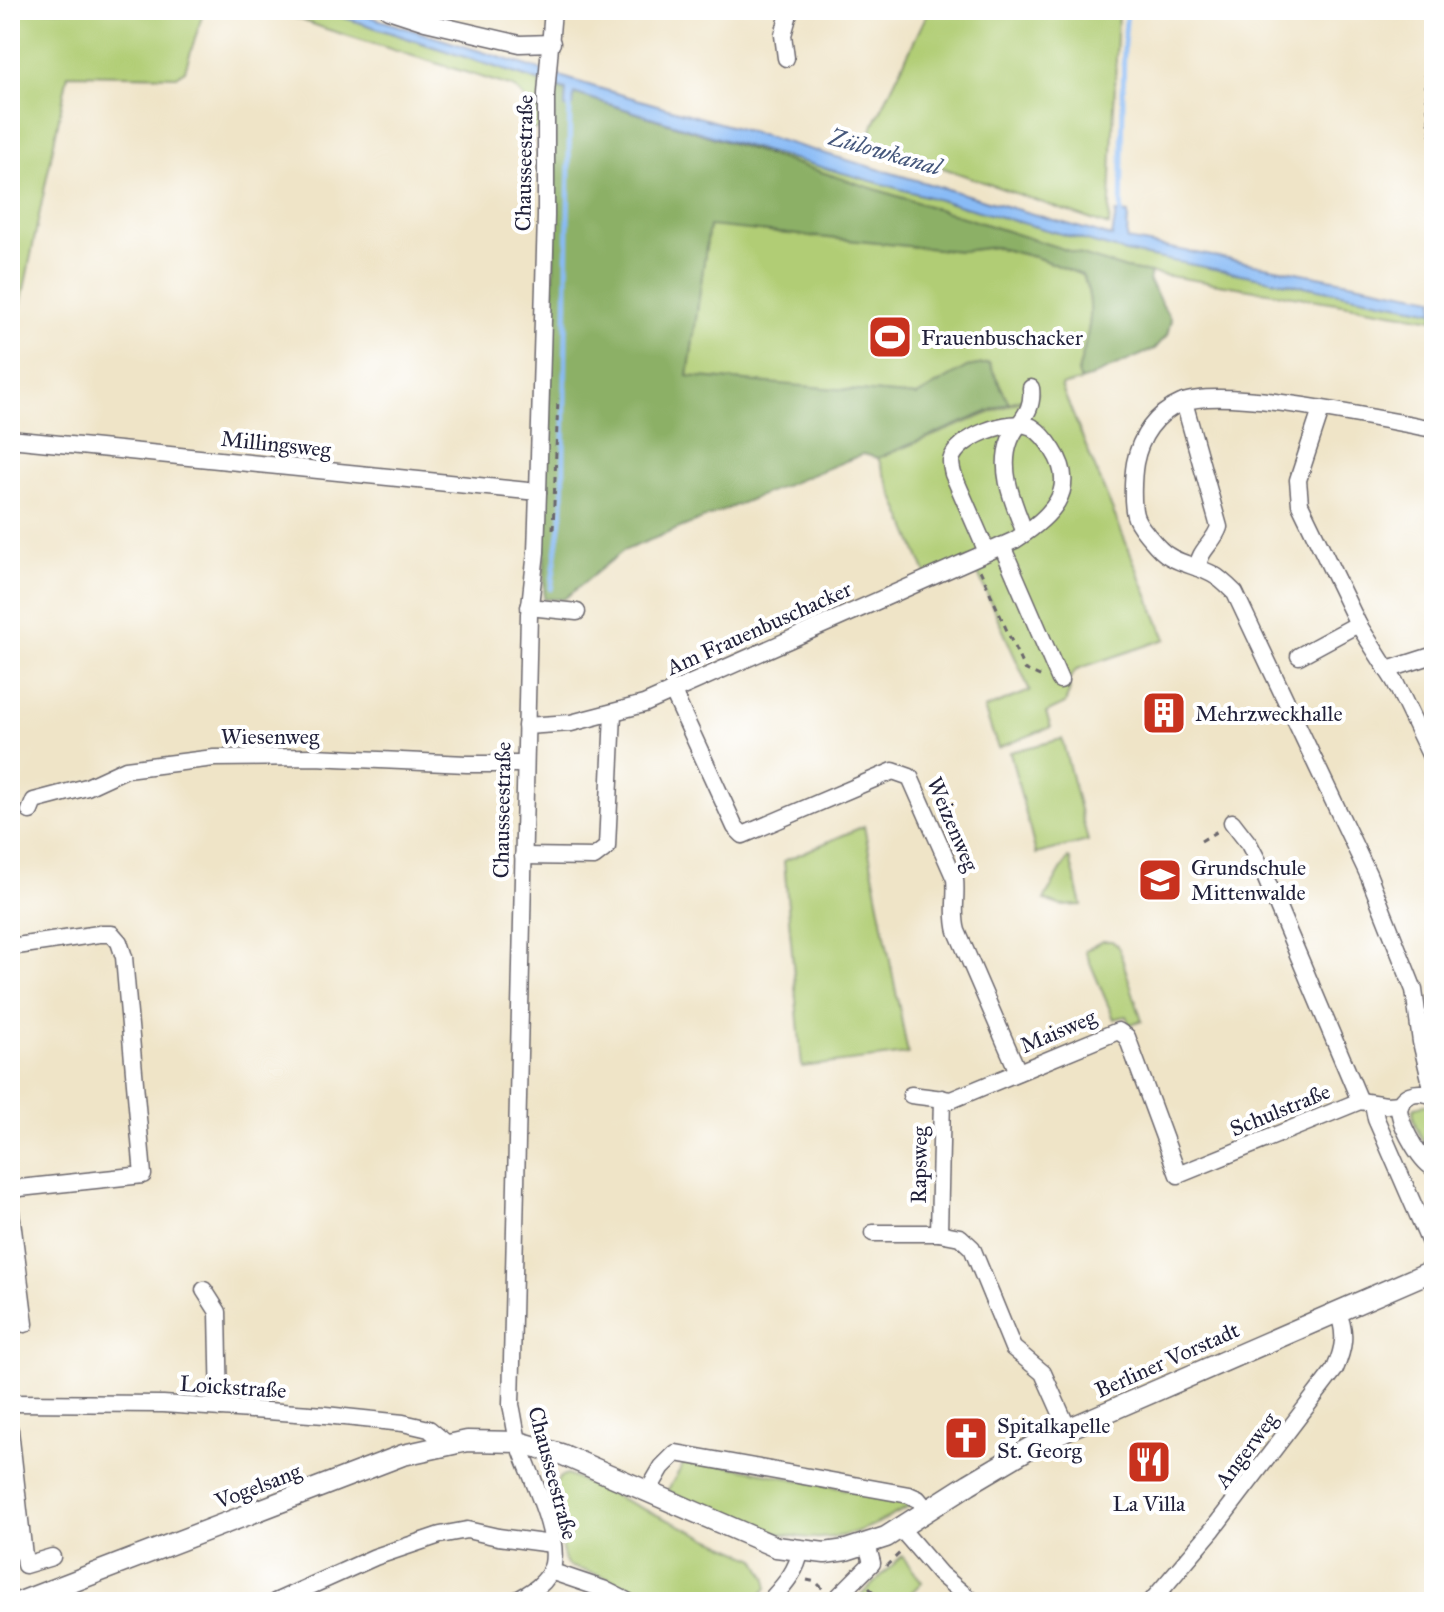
<svg xmlns="http://www.w3.org/2000/svg" width="1444" height="1612" font-family="'IM FELL Great Primer',serif">
	<style>
		.green { fill: #b1cd74; stroke: #6a7858; stroke-width: 2 }
		.forest { fill: #8cb066; stroke: #576950; stroke-width: 2 }
		.water { fill: #89bbf6; stroke: #566e98; stroke-width: 2 }
		.lines { fill: none; stroke-linecap: round; stroke-linejoin: round }
		.stream { stroke: #89bbf6; stroke-width: 5 }
		.minor-casing { stroke: #6a666c; stroke-width: 19 }
		.major-casing { stroke: #6a666c; stroke-width: 23 }
		.path { stroke: #6a666c; stroke-width: 3; stroke-dasharray: 6 6; stroke-linecap: butt }
		.minor { stroke: #fff; stroke-width: 16 }
		.major { stroke: #fff; stroke-width: 20 }
		.labels { text-anchor: middle; dominant-baseline: central; stroke-width: 8; stroke-linejoin: round; paint-order: stroke }
		.street-label { font-size: 22px; fill: #22223b; stroke: #fff }
		.poi-label { font-size: 22px; fill: #22223b; stroke: #fff; text-anchor: start }
		.water-label { font-size: 24px; font-style: italic; fill: #46587c; stroke: #fff }
	</style>
	<rect width="100%" height="100%" fill="#fff"/>
	<filter id="ink" filterUnits="userSpaceOnUse"><feTurbulence type="fractalNoise" baseFrequency=".0125" numOctaves="2"/><feDisplacementMap in="SourceGraphic" scale="16" xChannelSelector="R" yChannelSelector="G"/><feConvolveMatrix kernelMatrix="1 2 1 2 8 2 1 2 1" color-interpolation-filters="sRGB"/></filter>
	<filter id="wash" filterUnits="userSpaceOnUse"><feTurbulence type="fractalNoise" baseFrequency=".006" numOctaves="4" result="noise"/><feDisplacementMap in="SourceGraphic" scale="32" xChannelSelector="R" yChannelSelector="G"/><feGaussianBlur stdDeviation="1.8" result="paint"/><feColorMatrix in="noise" values="0 0 0 0 0 0 0 0 0 0 0 0 0 0 0 0 0 1.4 0 .05"/><feComposite in="paint" operator="in"/></filter>
	<g filter="url(#wash)">
		<rect width="100%" height="100%" fill="#efe4c7"/>
		<g class="green">
			<polygon points="10,10 204,10 185,70 177,76 68,74 10,358"/>
			<path d="M 274,10 L 321,10 L 540,82 L 540,129 L 531,129 C 530,109 529,100 513,87 L 326,29 Z"/>
			<polygon points="929,10 1118,10 1109,226 866,141"/>
			<polygon points="725,140 1126,252 1434,311 1434,319 1126,269 741,148"/>
			<path d="M 709,225 L 937,249 L 962,251 L 994,247 L 1038,258 L 1082,275 C 1099,308 1086,339 1078,373 L 1081,381 L 1061,386 L 1166,639 L 1077,669 L 1067,682 L 1070,689 L 1065,704 L 1046,713 L 1051,727 L 998,748 L 984,709 L 1030,691 L 971,558 L 927,576 L 878,458 L 1039,393 L 1009,403 L 989,363 L 967,367 L 917,396 L 688,377 Z"/>
			<polygon points="1062,739 1088,841 1036,854 1010,752"/>
			<polygon points="864,826 908,1054 802,1067 784,861"/>
			<polygon points="1068,858 1070,859 1082,905 1062,906 1044,900"/>
			<polygon points="1102,941 1112,941 1118,946 1142,1021 1130,1025 1126,1016 1114,1019 1085,951"/>
			<path d="M 1423,1105 L 1428,1105 L 1434,1112 L 1434,1156 C 1425,1144 1408,1121 1415,1107 Z"/>
			<path d="M 687,1458 L 916,1503 C 857,1535 833,1548 766,1530 L 764,1533 L 667,1491 Z"/>
			<polygon points="567,1475 756,1559 767,1579 767,1588 755,1602 654,1602 609,1578 568,1566 564,1560 552,1490 560,1477"/>
			<polygon points="902,1556 922,1582 905,1599 908,1602 854,1602"/>
		</g>
		<path class="forest" d="M 554,86 L 566,91 L 565,107 L 572,106 L 573,93 L 1126,269 L 1151,273 L 1149,281 L 1171,320 L 1167,335 L 1155,349 L 1081,381 L 1078,373 C 1086,339 1099,308 1082,275 L 1038,258 L 995,247 L 962,251 L 937,249 L 709,226 L 688,376 L 917,396 L 967,367 L 989,363 L 1009,403 L 878,458 L 863,454 L 623,551 L 564,599 L 544,599 L 546,433 L 554,275 Z"/>
		<polygon class="water" points="321,10 348,10 595,87 1112,237 1116,213 1128,214 1127,240 1434,298 1434,311 1126,252 725,140 574,93 573,106 565,107 566,90"/>
		<g class="lines">
			<g class="stream">
				<polyline points="1121,217 1124,44 1127,10"/>
				<polyline points="551,589 563,506 570,103"/>
			</g>
		</g>
	</g>
	<g filter="url(#ink)">
		<g class="lines">
			<g class="minor-casing">
				<g id="minor">
					<polyline points="388,10 425,22 520,44 552,43"/>
					<polyline points="786,58 783,35 790,10"/>
					<path d="M 1184,402 L 1219,527 C 1214,543 1198,551 1198,568"/>
					<polyline points="1321,410 1298,480 1300,504 1358,624 1395,682 1434,763"/>
					<polyline points="10,439 538,492"/>
					<path d="M 1025,533 C 1014,504 998,471 1010,440 C 1018,420 1034,414 1031,388"/>
					<polyline points="1002,546 1060,680"/>
					<polyline points="529,607 577,612"/>
					<polyline points="1299,656 1358,624"/>
					<polyline points="1387,670 1434,655"/>
					<path d="M 672,690 L 735,827 L 743,835 L 893,771 L 910,777 L 955,879 C 957,898 952,913 957,931 L 1018,1072"/>
					<path d="M 526,726 L 571,723 L 644,704 L 1015,540 C 1049,518 1080,491 1053,450 C 1048,442 1040,432 1032,427 C 1011,417 956,437 951,461 C 951,465 952,470 953,474 L 987,552"/>
					<polyline points="30,811 34,801 87,787 126,769 214,758 314,757 467,764 525,764"/>
					<polyline points="1232,822 1249,844 1261,867 1360,1101"/>
					<polyline points="523,856 594,857 607,847 613,713"/>
					<polyline points="10,947 99,934 112,934 119,942 124,957 143,1175 10,1189"/>
					<polyline points="911,1095 951,1100 1118,1031 1127,1037 1178,1175 1360,1101 1386,1105 1401,1104"/>
					<path d="M 1434,1096 L 1421,1042 L 1414,990 L 1368,874 L 1235,593 C 1228,586 1220,578 1212,574 C 1193,564 1172,563 1158,547 C 1150,538 1140,528 1136,518 C 1131,506 1133,475 1135,463 C 1140,437 1155,414 1181,403 C 1224,385 1382,420 1434,429"/>
					<path d="M 1434,1097 C 1420,1088 1395,1094 1400,1115 C 1403,1129 1421,1163 1434,1168"/>
					<polyline points="1373,1104 1376,1119 1434,1252"/>
					<polyline points="10,1205 25,1324"/>
					<polyline points="873,1233 939,1233 942,1098"/>
					<polyline points="939,1233 960,1237 972,1248 1013,1348 1043,1373 1068,1429"/>
					<polyline points="204,1290 218,1312 220,1408"/>
					<polyline points="10,1403 163,1404 325,1415 403,1423 429,1429 447,1444"/>
					<polyline points="10,1430 25,1565 52,1557"/>
					<polyline points="648,1491 662,1467 676,1453 909,1495 918,1499 928,1511"/>
					<polyline points="901,1529 940,1574 973,1602"/>
					<polyline points="550,1571 603,1589 629,1602"/>
					<polyline points="275,1602 375,1557 440,1535 467,1530 498,1537 552,1544"/>
					<path d="M 513,1602 C 529,1594 549,1583 553,1564 C 559,1531 529,1474 519,1443 C 515,1431 514,1417 511,1405 L 529,614 L 536,552 L 538,492 L 546,216 L 546,94 L 553,10"/>
					<path d="M 769,1602 C 782,1587 797,1572 800,1552"/>
					<polyline points="833,1602 872,1563 867,1544"/>
					<path d="M 1151,1602 L 1213,1529 L 1335,1369 C 1344,1348 1347,1332 1337,1311"/>
				</g>
			</g>
			<g class="major-casing">
				<polyline id="major" points="20,1602 403,1455 467,1441 519,1442 561,1454 776,1547 825,1553 846,1550 886,1537 969,1484 1033,1446 1068,1429 1434,1270"/>
			</g>
			<g class="path">
				<path d="M 1429,10 C 1420,54 1427,112 1434,156"/>
				<polyline points="553,530 558,398"/>
				<polyline points="980,570 1024,669 1042,677"/>
				<polyline points="1201,841 1219,830"/>
				<polyline points="886,1566 901,1552"/>
				<polyline points="807,1580 816,1582 824,1590"/>
				<polyline points="869,1588 884,1602"/>
			</g>
			<use href="#minor" class="minor"/>
			<use href="#major" class="major"/>
		</g>
	</g>
	<defs>
		<g id="stadium-square" transform="scale(2.3)"><rect x="-9" y="-9" width="18" height="18" rx="4" fill="#c8321e" stroke="#fff"/><path d="M0-5a6.5 5 0 1 0 0 10a6.5 5 0 1 0 0-10ZM-3.5-1.8h7v3.6h-7Z" fill="#fff"/></g>
		<g id="building-square" transform="scale(2.3)"><rect x="-9" y="-9" width="18" height="18" rx="4" fill="#c8321e" stroke="#fff"/><path d="M-4-6H4V6H1V3H-1V6H-4ZM-2.5-4.3h1.7v1.8h-1.7ZM.8-4.3h1.7v1.8H.8ZM-2.5-1h1.7V.8h-1.7ZM.8-1h1.7V.8H.8Z" fill="#fff"/></g>
		<g id="school-square" transform="scale(2.3)"><rect x="-9" y="-9" width="18" height="18" rx="4" fill="#c8321e" stroke="#fff"/><path d="M0-5L7-2L0 1L-7-2ZM-4 1L0 2.5L4 1V4Q0 6-4 4Z" fill="#fff"/></g>
		<g id="church-square" transform="scale(2.3)"><rect x="-9" y="-9" width="18" height="18" rx="4" fill="#c8321e" stroke="#fff"/><path d="M-1.2-6h2.4v3.5h3.3v2.4h-3.3V6h-2.4V-.1h-3.3v-2.4h3.3Z" fill="#fff"/></g>
		<g id="restaurant-square" transform="scale(2.3)"><rect x="-9" y="-9" width="18" height="18" rx="4" fill="#c8321e" stroke="#fff"/><path d="M-5-6h1v4h1v-4h1v4h1v-4h1v5L-1.5 .5V6h-2V.5L-5-1ZM5-6V6H3V1.5H1.5Q1.5-4 5-6Z" fill="#fff"/></g>
	</defs>
	<g fill-rule="evenodd">
		<use href="#stadium-square" x="890" y="337"/>
		<use href="#building-square" x="1164" y="713"/>
		<use href="#school-square" x="1160" y="880"/>
		<use href="#church-square" x="966" y="1438"/>
		<use href="#restaurant-square" x="1149" y="1462"/>
	</g>
	<g class="labels">
		<g class="street-label">
			<text transform="translate(524 163) rotate(-89)">Chausseestraße</text>
			<text transform="translate(276 444) rotate(6)">Millingsweg</text>
			<text transform="translate(759 628) rotate(-24)">Am Frauenbuschacker</text>
			<text x="270" y="736">Wiesenweg</text>
			<text transform="translate(502 810) rotate(-89)">Chausseestraße</text>
			<text transform="translate(953 824) rotate(67)">Weizenweg</text>
			<text transform="translate(1058 1031) rotate(-23)">Maisweg</text>
			<text transform="translate(1280 1110) rotate(-22)">Schulstraße</text>
			<text transform="translate(919 1165) rotate(-89)">Rapsweg</text>
			<text transform="translate(1167 1360) rotate(-24)">Berliner Vorstadt</text>
			<text transform="translate(233 1387) rotate(4)">Loickstraße</text>
			<text transform="translate(1246 1450) rotate(-53)">Angerweg</text>
			<text transform="translate(553 1473) rotate(75)">Chausseestraße</text>
			<text transform="translate(258 1486) rotate(-21)">Vogelsang</text>
		</g>
		<g class="poi-label">
			<text x="921" y="337">Frauenbuschacker</text>
			<text x="1195" y="713">Mehrzweckhalle</text>
			<text x="1191" y="867">Grundschule<tspan x="1191" dy="25">Mittenwalde</tspan></text>
			<text x="997" y="1425">Spitalkapelle<tspan x="997" dy="25">St. Georg</tspan></text>
			<text x="1149" y="1503" text-anchor="middle">La Villa</text>
		</g>
		<g class="water-label">
			<text transform="translate(885 152) rotate(16)">Zülowkanal</text>
		</g>
	</g>
	<rect width="1444" height="1612" fill="none" stroke="#fff" stroke-width="40"/>
</svg>
